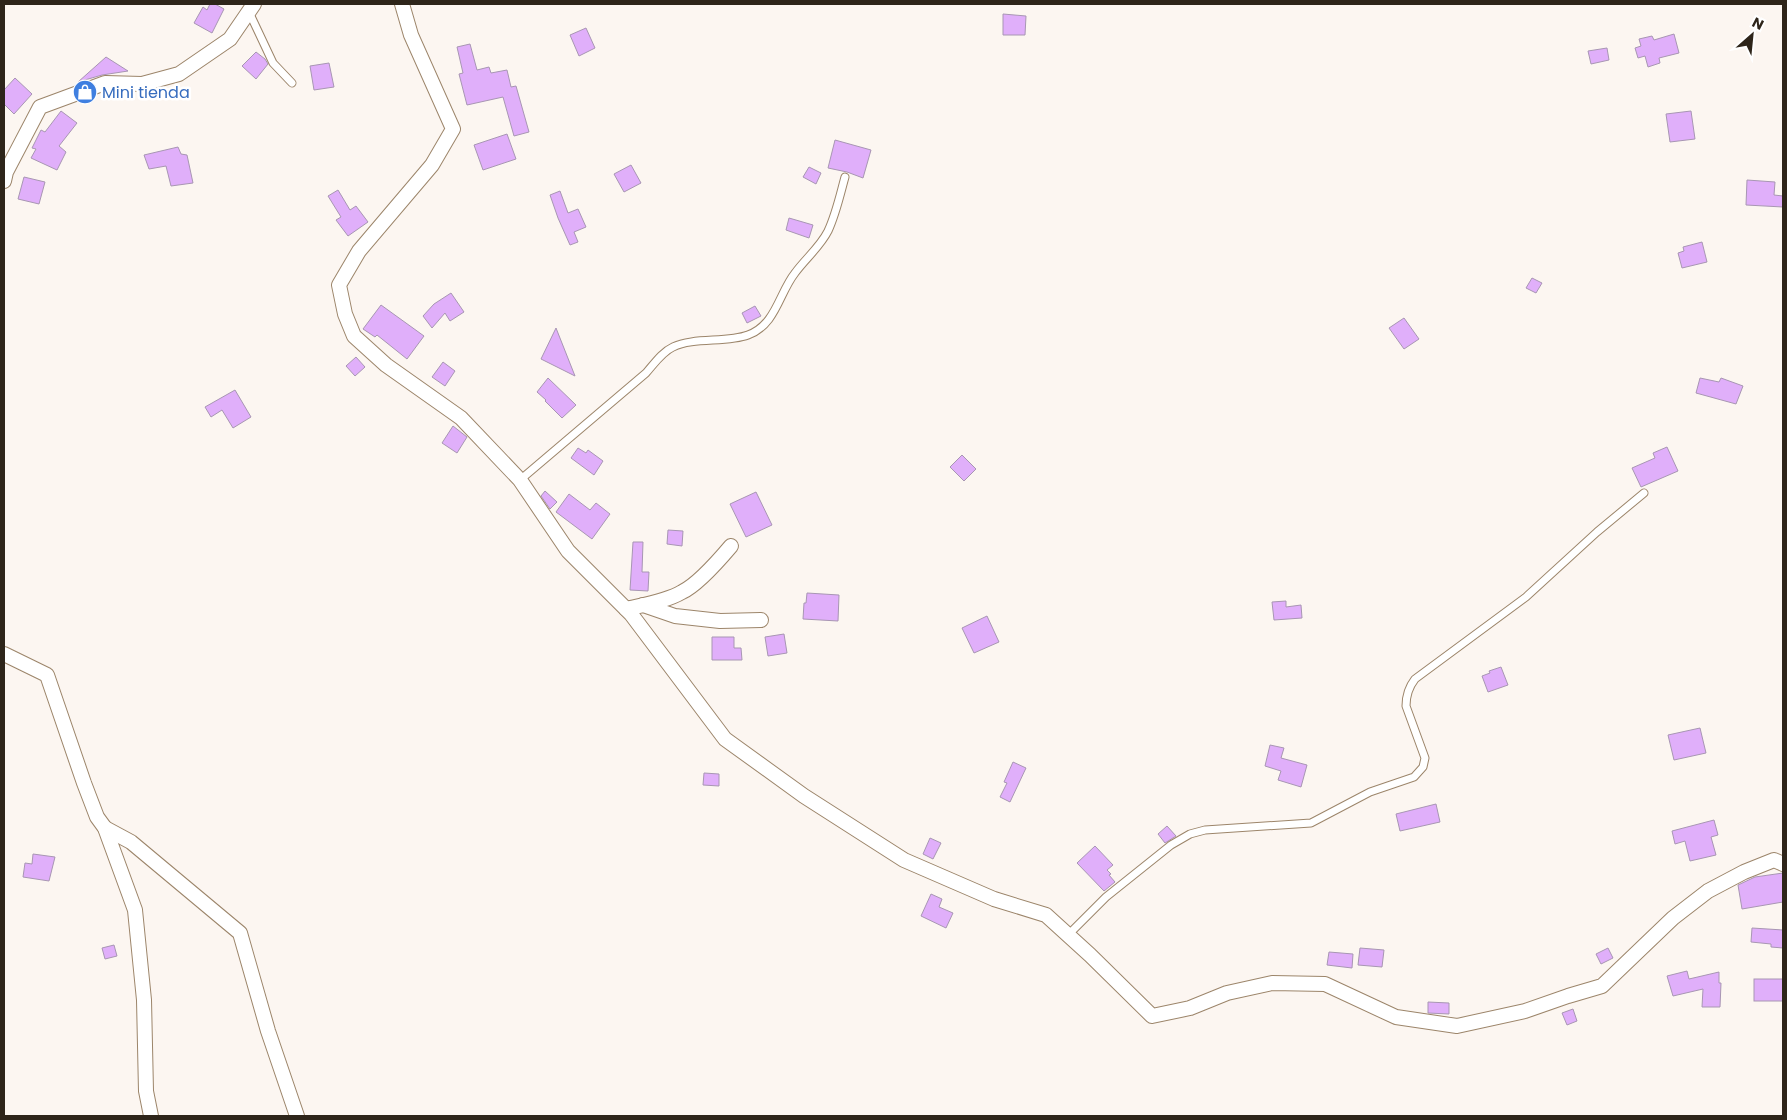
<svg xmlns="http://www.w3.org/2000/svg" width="1787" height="1120" font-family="Poppins,sans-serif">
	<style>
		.building { fill: #e0affa; stroke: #a896b3 }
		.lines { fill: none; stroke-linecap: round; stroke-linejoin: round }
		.service-casing { stroke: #9c856a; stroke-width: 9 }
		.minor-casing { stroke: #9c856a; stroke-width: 16 }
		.service { stroke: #fff; stroke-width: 7 }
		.minor { stroke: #fff; stroke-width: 14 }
		.labels { text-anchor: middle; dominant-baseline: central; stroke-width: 5; stroke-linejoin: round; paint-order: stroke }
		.shop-label { font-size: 16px; fill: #366cbe; stroke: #fff; text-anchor: start }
	</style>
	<rect width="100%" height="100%" fill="#fcf6f1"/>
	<g class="building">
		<polygon points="210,4 215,4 224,9 212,33 194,23 203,7 207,10"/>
		<polygon points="1003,14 1026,16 1025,35 1003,35"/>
		<polygon points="586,28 595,48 579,56 570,35"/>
		<polygon points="1674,34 1679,53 1659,58 1660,63 1648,67 1645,56 1638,58 1635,48 1641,46 1639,39 1652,36 1654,40"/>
		<polygon points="470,44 477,70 489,67 491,73 507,70 511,87 516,86 529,132 514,136 503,97 467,105 459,74 463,73 457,47"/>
		<polygon points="1607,48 1609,60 1591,64 1588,51"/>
		<polygon points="256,52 265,59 268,64 256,79 242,66"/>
		<polygon points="106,57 128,71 102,75 78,82"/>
		<polygon points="329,63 334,87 314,90 310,66"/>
		<polygon points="15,78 32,94 14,114 4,104 4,90"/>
		<polygon points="61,111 77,123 59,146 66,152 57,170 31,158 36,149 32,148 41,130 45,132"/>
		<polygon points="1691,111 1695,139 1670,142 1666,114"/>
		<polygon points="507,134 516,159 483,170 474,145"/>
		<polygon points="835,140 871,150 863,178 847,172 828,168"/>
		<polygon points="178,147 181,154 187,155 193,183 171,186 166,166 149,169 144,155"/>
		<polygon points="631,165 641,183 624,192 614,174"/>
		<polygon points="809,167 821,173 816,184 803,177"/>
		<polygon points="24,177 45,182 39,204 18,199"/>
		<polygon points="1747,180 1775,182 1774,195 1783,196 1783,207 1746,205"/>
		<polygon points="338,190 350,210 356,206 368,222 348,236 336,220 341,217 328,196"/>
		<polygon points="560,191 568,213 578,209 586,227 574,232 578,242 570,245 558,218 550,195"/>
		<polygon points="789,218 813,225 809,238 786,230"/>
		<polygon points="1702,242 1707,262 1682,268 1678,253 1684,251 1683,247"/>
		<polygon points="1532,278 1542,283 1536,293 1526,288"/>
		<polygon points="451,293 464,312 450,321 445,313 432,328 423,316 434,304"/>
		<polygon points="381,305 424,336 407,359 377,335 375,337 363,329"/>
		<polygon points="755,306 761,316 747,323 742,313"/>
		<polygon points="1404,318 1419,339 1404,349 1389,328"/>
		<polygon points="556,328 575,376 541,359"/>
		<polygon points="356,357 365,367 355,376 346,366"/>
		<polygon points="443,362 455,371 445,386 432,377"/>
		<polygon points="548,378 576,405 562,418 545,401 546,400 537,392"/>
		<polygon points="1700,378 1719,382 1721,378 1743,386 1736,404 1696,393"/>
		<polygon points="235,390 251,417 233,428 222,410 211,417 205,407"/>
		<polygon points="453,426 467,437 457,453 442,443"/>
		<polygon points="1667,447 1678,471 1641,487 1632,468 1655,458 1653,453"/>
		<polygon points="578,448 586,453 588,450 603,461 594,475 571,458"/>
		<polygon points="962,455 976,469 964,481 950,467"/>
		<polygon points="545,491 557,502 550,509 541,496"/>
		<polygon points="756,492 772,525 746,537 730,504"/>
		<polygon points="569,494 590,510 596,503 610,514 592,539 556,512"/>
		<polygon points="668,530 683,531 682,546 667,544"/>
		<polygon points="633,542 643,542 642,572 649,572 648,591 630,590"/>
		<polygon points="807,593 839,595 838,621 803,619 804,603 806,603"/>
		<polygon points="1286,601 1286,607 1301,605 1302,618 1274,620 1272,602"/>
		<polygon points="987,616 999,642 974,653 962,628"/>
		<polygon points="784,634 787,653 768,656 765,637"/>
		<polygon points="712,637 734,637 734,648 741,648 742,660 712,660"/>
		<polygon points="1501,667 1508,685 1488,692 1482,676 1490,673 1489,671"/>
		<polygon points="1700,728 1706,753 1674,760 1668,735"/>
		<polygon points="1270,745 1284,748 1281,758 1307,765 1301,787 1278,780 1281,771 1265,766"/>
		<polygon points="1013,762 1026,768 1010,802 1000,797 1007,783 1004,782"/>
		<polygon points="704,773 719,774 719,786 703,785"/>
		<polygon points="1436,804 1440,822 1400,831 1396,814"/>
		<polygon points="1714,820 1718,835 1711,837 1716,855 1690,861 1685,841 1675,844 1672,831"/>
		<polygon points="1167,826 1176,836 1165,843 1158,834"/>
		<polygon points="930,838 941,843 933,859 923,854"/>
		<polygon points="1095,846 1113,865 1107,870 1111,874 1109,875 1115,882 1104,891 1077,863"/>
		<polygon points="33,854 55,857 49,881 23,877 25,863 32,864"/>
		<polygon points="1783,873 1783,902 1742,909 1738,885 1755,877"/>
		<polygon points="931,894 942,899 939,907 953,913 946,928 921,916"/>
		<polygon points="1752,928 1783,930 1783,948 1771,947 1771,944 1751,942"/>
		<polygon points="114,945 117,956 105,959 102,948"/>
		<polygon points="1360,948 1384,950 1382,967 1358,965"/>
		<polygon points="1608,948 1613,958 1601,964 1596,954"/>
		<polygon points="1329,952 1353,954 1352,968 1327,965"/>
		<polygon points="1687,971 1689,979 1719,972 1719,983 1721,983 1720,1007 1702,1007 1703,989 1673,996 1667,976"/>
		<rect x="1754" y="979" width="29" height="22"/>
		<polygon points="1428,1002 1449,1003 1449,1014 1428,1013"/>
		<polygon points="1573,1009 1577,1021 1567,1025 1562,1013"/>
	</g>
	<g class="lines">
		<g class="service-casing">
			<g id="service">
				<polyline points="249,12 273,63 292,83"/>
				<path d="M 520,480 L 646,373 C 654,364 662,352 673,347 C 693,337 727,343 748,335 C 776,325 779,293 795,273 C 805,259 820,247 828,231 C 836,214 840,195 845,177"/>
				<path d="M 1068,935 L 1106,897 L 1171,845 L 1190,834 L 1205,830 L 1311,823 L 1370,792 L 1414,777 L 1423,767 L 1425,758 L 1406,706 C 1406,696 1408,688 1415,679 L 1526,597 L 1597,532 L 1644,493"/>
			</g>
		</g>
		<g class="minor-casing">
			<g id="minor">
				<polyline points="402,4 411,35 453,129 432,165 359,251 339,285 345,314 354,336 386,365 461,418 520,480 568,551 631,614 725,739 804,796 904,860 994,899 1046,915 1090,955 1152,1016 1190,1008 1227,993 1272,983 1325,984 1396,1017 1457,1026 1525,1011 1568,996 1602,986 1673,918 1708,891 1744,872 1774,860 1783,864"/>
				<polyline points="4,181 6,172 40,107 105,83 142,84 179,74 230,39 254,4"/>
				<polyline points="643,605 675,616 720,621 761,620"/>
				<path d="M 626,609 C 643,605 667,601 682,592 C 697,585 720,559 731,546"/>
				<polyline points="4,654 47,675 84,783 97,817 105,828 135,910 144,1000 146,1091 151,1116"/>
				<polyline points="105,828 131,842 240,933 268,1031 297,1116"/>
			</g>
		</g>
		<use href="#service" class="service"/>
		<use href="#minor" class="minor"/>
	</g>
	<defs>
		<g id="shop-disc" transform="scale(1.25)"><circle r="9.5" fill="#3f7fe0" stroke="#fff"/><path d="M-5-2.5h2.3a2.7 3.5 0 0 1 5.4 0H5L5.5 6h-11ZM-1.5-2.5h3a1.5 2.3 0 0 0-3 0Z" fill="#fff"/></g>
	</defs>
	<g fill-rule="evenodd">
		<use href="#shop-disc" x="85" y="92"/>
	</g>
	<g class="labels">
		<g class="shop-label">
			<text x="102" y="92">Mini tienda</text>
		</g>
	</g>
	<rect width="1787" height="1120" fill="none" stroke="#2e251a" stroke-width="10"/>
	<g transform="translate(1752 35) rotate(27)" stroke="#ffffff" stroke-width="4" paint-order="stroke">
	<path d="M0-4L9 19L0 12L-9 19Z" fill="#2e251a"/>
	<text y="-8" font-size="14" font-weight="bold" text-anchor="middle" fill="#2e251a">N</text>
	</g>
</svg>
